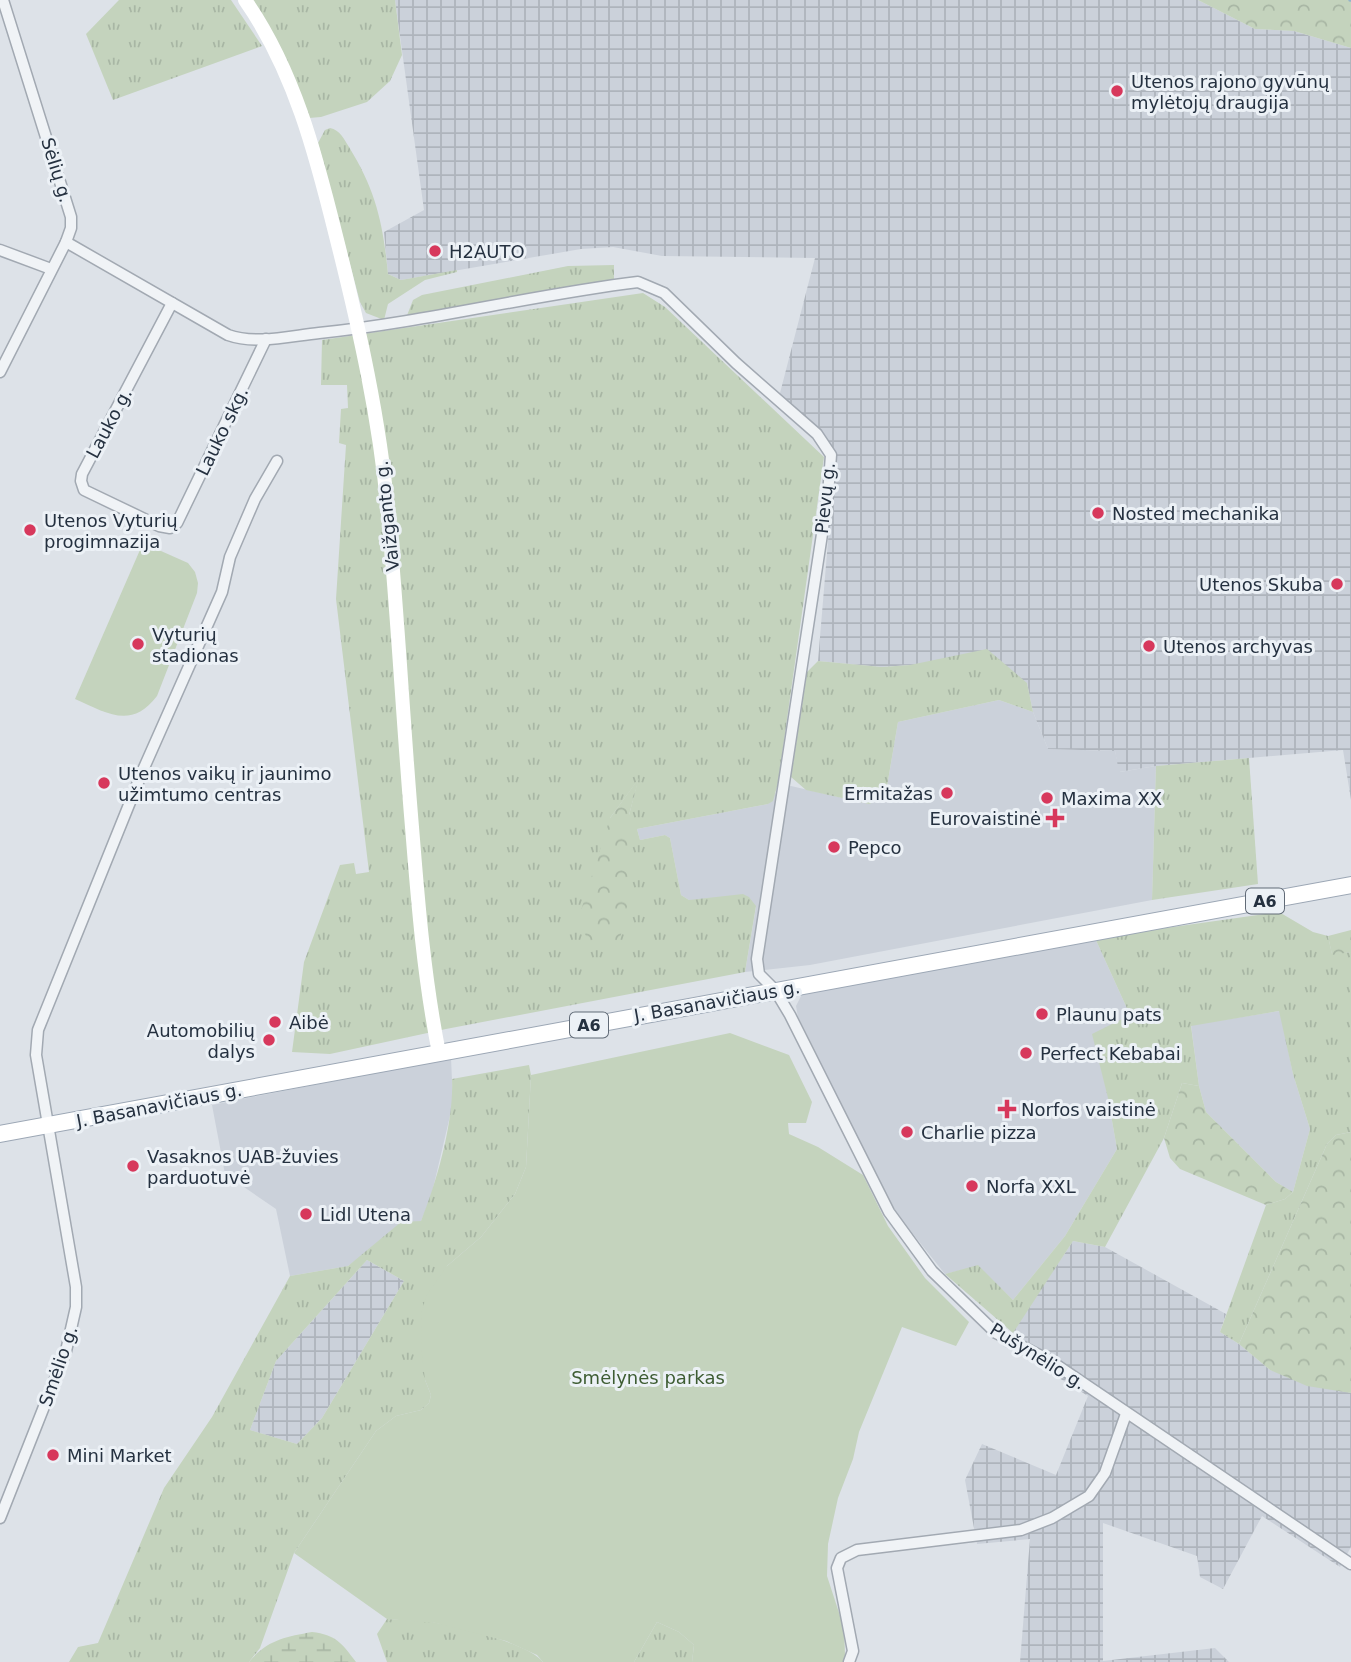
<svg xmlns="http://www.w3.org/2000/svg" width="1351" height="1662" font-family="'DejaVu Sans',sans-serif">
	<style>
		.built { fill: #cbd1da }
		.industrial { fill: url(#industrial-grid) }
		.grass { fill: url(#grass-tufts); fill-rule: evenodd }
		.forest { fill: url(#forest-crowns) }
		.wetland { fill: url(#wetland-marsh) }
		.park { fill: #c4d3bd }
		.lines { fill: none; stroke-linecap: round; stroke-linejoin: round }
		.stream { stroke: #95b3cb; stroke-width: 3.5 }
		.minor-casing { stroke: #a2a9b2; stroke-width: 13 }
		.primary-casing { stroke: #9ca7b5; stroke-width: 18 }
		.minor { stroke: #f0f3f6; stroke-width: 10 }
		.secondary { stroke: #fff; stroke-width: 14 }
		.primary { stroke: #fff; stroke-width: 16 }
		.poi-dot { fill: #d7385c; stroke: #ecf1f6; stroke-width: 2.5 }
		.labels { text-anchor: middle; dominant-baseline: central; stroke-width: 6; stroke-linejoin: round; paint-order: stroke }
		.shield { fill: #ecf1f6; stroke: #616b77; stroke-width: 2 }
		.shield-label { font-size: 16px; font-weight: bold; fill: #253140 }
		.poi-label { font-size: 18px; fill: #253140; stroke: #ecf1f6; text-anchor: start }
		.street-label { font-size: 18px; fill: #253140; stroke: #ecf1f6 }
		.park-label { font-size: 18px; fill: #3d5c32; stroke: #ecf1f6 }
	</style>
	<defs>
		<pattern id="industrial-grid" width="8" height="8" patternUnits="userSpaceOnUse" patternTransform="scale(1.75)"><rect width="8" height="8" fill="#cbd1da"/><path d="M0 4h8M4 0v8" fill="none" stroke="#aeb4bc"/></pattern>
		<pattern id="grass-tufts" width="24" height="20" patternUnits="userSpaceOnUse" patternTransform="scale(1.75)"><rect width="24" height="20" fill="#c4d3bd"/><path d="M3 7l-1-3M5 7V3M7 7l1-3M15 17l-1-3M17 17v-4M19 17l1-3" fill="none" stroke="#a8b6a4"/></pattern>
		<pattern id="forest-crowns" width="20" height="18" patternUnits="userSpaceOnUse" patternTransform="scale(1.75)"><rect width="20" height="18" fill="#c4d3bd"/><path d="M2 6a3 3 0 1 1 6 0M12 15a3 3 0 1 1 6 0" fill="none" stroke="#a8b6a4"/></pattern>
		<pattern id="wetland-marsh" width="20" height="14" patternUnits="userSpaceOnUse" patternTransform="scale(1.75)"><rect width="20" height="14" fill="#c4d3bd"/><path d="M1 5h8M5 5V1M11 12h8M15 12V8" fill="none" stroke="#a8b6a4"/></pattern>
	</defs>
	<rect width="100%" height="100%" fill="#dde2e8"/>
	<g class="built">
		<polygon points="999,700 1033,712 1048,749 1115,751 1120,772 1156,766 1152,900 810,965 745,972 756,907 689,900 681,895 670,838 665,835 640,840 637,829 768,804 777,791 778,783 869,804 885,798 898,722"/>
		<polygon points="1095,938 1130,1015 1108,1098 1117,1149 1065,1236 1013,1300 978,1266 945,1274 901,1219 883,1191 798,1017 796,1006 802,994"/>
		<polygon points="1280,1011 1293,1074 1310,1129 1293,1192 1276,1182 1206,1112 1199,1086 1191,1025"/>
		<polygon points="451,1058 453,1103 431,1197 421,1221 370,1250 348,1266 290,1276 276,1209 225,1174 212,1105"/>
	</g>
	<g class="industrial">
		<polygon points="395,0 1198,0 1255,29 1294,31 1351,48 1351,800 1343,750 1156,766 1119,772 1115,751 1048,749 1033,712 1027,683 910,665 882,667 818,661 835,457 828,441 817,427 780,393 815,258 662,256 613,247 581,249 401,280 388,274 384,232 424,210"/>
		<polygon points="1073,1241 1105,1247 1226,1314 1220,1332 1239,1344 1270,1370 1351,1393 1351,1547 1340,1567 1262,1516 1223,1589 1200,1577 1197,1556 1103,1523 1103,1661 1215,1648 1229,1662 1020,1662 1030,1539 977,1544 965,1480 982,1444 1056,1475 1088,1396 1030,1360 1003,1346"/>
		<polygon points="367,1260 404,1281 322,1418 297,1444 250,1430 276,1361"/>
	</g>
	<g class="grass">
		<polygon points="119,0 231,0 262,46 113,100 86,34"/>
		<polygon points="251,0 395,0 402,55 390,81 367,102 321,117 309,118"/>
		<path d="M 330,128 C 340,130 344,139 349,147 C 376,191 383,223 388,274 L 401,280 L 457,270 L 457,272 L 425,280 L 388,304 L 384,320 L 366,313 L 360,302 L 318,143 L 325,130 Z"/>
		<polygon points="614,265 614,282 406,318 413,300 422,295 568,266"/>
		<path d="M 643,293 L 665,307 L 824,457 L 778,783 L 773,801 L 768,804 L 637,829 L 640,840 L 665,835 L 670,838 L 681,895 L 689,900 L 743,894 L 749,897 L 756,906 L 745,972 L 446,1029 L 330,1054 L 292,1052 L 304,962 L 340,865 L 354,863 L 356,874 L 369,872 L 336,599 L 346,445 L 339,443 L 341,409 L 348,408 L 347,385 L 321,385 L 322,340 ZM 638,780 L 629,815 L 610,818 Z"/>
		<polygon points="987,649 1027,683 1033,712 999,700 898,722 885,798 869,804 806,790 791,777 807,672 818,661 882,667 910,665"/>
		<polygon points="1249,758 1258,884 1152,900 1156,766"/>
		<polygon points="1279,912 1313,932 1328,936 1332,954 1351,952 1351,1132 1336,1135 1327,1144 1239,1344 1220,1332 1266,1205 1285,1199 1293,1192 1310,1129 1293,1074 1279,1011 1191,1026 1199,1086 1182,1083 1164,1138 1105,1247 1073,1241 1013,1333 945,1274 978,1265 1013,1300 1065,1236 1117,1149 1108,1098 1092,1034 1130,1015 1095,938"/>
		<path d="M 529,1065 L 531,1075 L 526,1167 L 515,1194 L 481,1237 L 447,1266 L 425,1380 L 431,1395 L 429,1403 L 421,1410 L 396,1416 L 376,1431 L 294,1553 L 260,1648 L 249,1662 L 69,1662 L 78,1647 L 98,1643 L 164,1488 L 212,1417 L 290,1276 L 348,1266 L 401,1222 L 421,1221 C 437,1181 454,1122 452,1079 ZM 367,1260 L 404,1281 L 322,1418 L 297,1444 L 250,1430 L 276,1361 Z"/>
		<path d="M 387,1619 C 403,1620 421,1620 437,1623 C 460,1627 530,1644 543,1662 L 387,1662 L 377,1634 Z"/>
		<polygon points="657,1622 679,1632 694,1645 692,1662 634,1662"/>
	</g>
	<g class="forest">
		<polygon points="1198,0 1351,0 1351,48 1294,31 1255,29"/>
		<polygon points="639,778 629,815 633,878 619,944 591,946 578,920 610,818"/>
		<polygon points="1351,930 1351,952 1332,955 1328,936"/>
		<polygon points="1182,1083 1199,1086 1206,1112 1276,1182 1293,1192 1285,1199 1266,1205 1180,1169 1170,1158 1164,1138"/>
		<polygon points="1351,1132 1351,1393 1307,1386 1270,1370 1239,1344 1327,1144 1336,1135"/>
	</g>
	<path class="wetland" d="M 312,1632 C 336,1635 342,1643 356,1662 L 249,1662 C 267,1640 285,1637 312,1632 Z"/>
	<g class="park">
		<path d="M 143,543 L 188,563 L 195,572 L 198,583 L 197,593 L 157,696 C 131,730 107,713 75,699 Z"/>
		<polygon points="730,1033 789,1055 812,1102 806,1123 788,1123 789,1134 818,1147 863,1175 888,1226 925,1278 969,1322 956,1346 902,1327 859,1432 853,1459 838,1498 828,1544 827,1576 844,1628 845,1655 843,1662 692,1662 694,1645 679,1632 657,1622 634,1662 543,1662 537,1655 506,1641 436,1623 387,1619 294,1553 376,1431 396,1416 421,1410 429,1403 431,1395 425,1380 422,1355 421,1315 426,1296 447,1266 481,1237 515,1194 526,1167 531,1075"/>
	</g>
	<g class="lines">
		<polyline class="stream" points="1350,0 1351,0"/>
		<g class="minor-casing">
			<g id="minor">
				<path d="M 66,242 L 228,335 C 256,345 290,336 319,333 C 426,322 531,295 638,282 L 664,293 L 736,363 L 817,434 L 831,455 L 828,495 L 757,959 L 759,974 L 775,990 L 790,1015 L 889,1212 L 932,1271 L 996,1333 L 1049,1360 L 1351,1564"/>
				<polyline points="0,250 51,269"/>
				<polyline points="172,303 82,474 81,481 84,490 159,526 170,528 177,523 266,339"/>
				<polyline points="0,372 66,242 71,228 71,217 3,0"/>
				<polyline points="0,1518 66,1351 76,1307 76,1287 36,1055 38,1030 143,770 222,592 230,557 255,499 277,461"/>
				<polyline points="849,1662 853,1651 837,1568 841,1558 857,1550 1021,1530 1052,1518 1089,1496 1105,1473 1126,1414"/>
			</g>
		</g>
		<g class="primary-casing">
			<polyline id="primary" points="0,1134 1351,885"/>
		</g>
		<use href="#minor" class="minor"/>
		<path class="secondary" d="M 245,0 C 294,70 316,155 336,236 C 359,327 380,420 388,513 C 398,618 403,722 412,827 C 418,903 424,978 439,1053"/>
		<use href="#primary" class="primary"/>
	</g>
	<g class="poi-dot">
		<circle cx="1117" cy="91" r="7"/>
		<circle cx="435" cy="251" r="7"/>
		<circle cx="1098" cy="513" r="7"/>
		<circle cx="30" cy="530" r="7"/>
		<circle cx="1337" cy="584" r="7"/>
		<circle cx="138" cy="644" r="7"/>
		<circle cx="1149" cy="646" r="7"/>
		<circle cx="104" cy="783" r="7"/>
		<circle cx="947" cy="793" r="7"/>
		<circle cx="1047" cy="798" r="7"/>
		<path d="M1051.5 807.5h7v7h7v7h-7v7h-7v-7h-7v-7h7z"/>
		<circle cx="834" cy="847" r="7"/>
		<circle cx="1042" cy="1014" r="7"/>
		<circle cx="275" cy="1022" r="7"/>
		<circle cx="269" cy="1040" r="7"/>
		<circle cx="1026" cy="1053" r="7"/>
		<path d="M1003.5 1098.5h7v7h7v7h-7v7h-7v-7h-7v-7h7z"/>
		<circle cx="907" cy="1132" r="7"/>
		<circle cx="133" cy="1166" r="7"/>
		<circle cx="972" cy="1186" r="7"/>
		<circle cx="306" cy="1214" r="7"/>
		<circle cx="53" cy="1455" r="7"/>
	</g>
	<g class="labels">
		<g class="shield">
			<rect x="1246" y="888.5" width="38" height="25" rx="5"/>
			<rect x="570" y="1012.5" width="38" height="25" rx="5"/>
		</g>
		<g class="shield-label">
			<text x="1265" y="901">A6</text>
			<text x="589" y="1025">A6</text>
		</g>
		<g class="poi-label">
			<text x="1131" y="81">Utenos rajono gyvūnų<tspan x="1131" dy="21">mylėtojų draugija</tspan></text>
			<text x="449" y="251">H2AUTO</text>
			<text x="1112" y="513">Nosted mechanika</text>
			<text x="44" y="520">Utenos Vyturių<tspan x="44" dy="21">progimnazija</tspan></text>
			<text x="1323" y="584" text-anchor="end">Utenos Skuba</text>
			<text x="152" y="634">Vyturių<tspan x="152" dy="21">stadionas</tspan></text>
			<text x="1163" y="646">Utenos archyvas</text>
			<text x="118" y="773">Utenos vaikų ir jaunimo<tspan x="118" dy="21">užimtumo centras</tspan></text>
			<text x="933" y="793" text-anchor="end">Ermitažas</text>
			<text x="1061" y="798">Maxima XX</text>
			<text x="1041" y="818" text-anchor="end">Eurovaistinė</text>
			<text x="848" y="847">Pepco</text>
			<text x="1056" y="1014">Plaunu pats</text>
			<text x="289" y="1022">Aibė</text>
			<text x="255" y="1030" text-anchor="end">Automobilių<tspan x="255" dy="21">dalys</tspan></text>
			<text x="1040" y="1053">Perfect Kebabai</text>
			<text x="1021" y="1109">Norfos vaistinė</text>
			<text x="921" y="1132">Charlie pizza</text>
			<text x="147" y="1156">Vasaknos UAB-žuvies<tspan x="147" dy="21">parduotuvė</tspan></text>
			<text x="986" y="1186">Norfa XXL</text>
			<text x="320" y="1214">Lidl Utena</text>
			<text x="67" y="1455">Mini Market</text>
		</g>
		<g class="street-label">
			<text transform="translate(57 170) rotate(73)">Sėlių g.</text>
			<text transform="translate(109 423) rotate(-62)">Lauko g.</text>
			<text transform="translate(222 431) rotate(-64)">Lauko skg.</text>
			<text transform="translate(825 498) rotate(-84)">Pievų g.</text>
			<text transform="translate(387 516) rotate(-96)">Vaižganto g.</text>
			<text transform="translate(717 1001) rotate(-10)">J. Basanavičiaus g.</text>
			<text transform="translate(159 1105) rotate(-11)">J. Basanavičiaus g.</text>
			<text transform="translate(1038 1356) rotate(32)">Pušynėlio g.</text>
			<text transform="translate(58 1366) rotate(-71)">Smėlio g.</text>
		</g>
		<g class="park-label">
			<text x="648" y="1377">Smėlynės parkas</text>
		</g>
	</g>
</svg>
